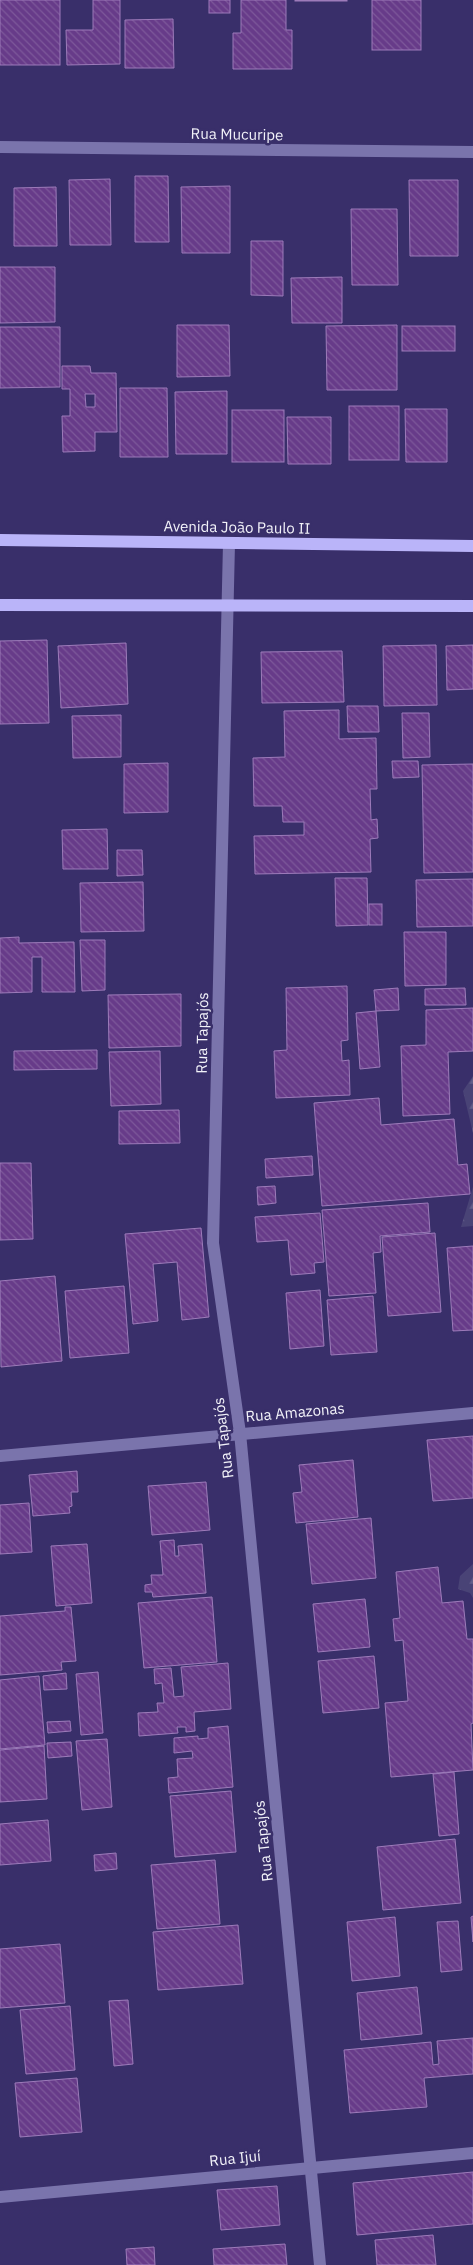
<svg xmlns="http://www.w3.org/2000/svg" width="473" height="2265" font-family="'IBM Plex Sans',sans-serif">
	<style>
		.forest { fill: url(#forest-firs) }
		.building { fill: url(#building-back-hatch); stroke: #9d7bba; fill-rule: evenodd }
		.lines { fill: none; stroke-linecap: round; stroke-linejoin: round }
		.minor { stroke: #7a74ac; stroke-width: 12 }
		.major { stroke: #bab4f9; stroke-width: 12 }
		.labels { text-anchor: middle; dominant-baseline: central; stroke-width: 5; stroke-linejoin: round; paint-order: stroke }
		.street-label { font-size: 15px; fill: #f2f2f9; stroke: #392f6a }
	</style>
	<defs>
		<pattern id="forest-firs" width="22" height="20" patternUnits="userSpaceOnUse" patternTransform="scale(1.25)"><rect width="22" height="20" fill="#494376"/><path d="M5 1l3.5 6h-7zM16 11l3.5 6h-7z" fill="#645f8a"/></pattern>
		<pattern id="building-back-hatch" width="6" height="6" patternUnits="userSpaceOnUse" patternTransform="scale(1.25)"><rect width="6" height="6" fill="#673b89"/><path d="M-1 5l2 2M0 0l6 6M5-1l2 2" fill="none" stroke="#7d589a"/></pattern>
	</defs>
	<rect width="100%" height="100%" fill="#392f6a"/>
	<g class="forest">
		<polygon points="473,1076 473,1133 463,1091"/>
		<polygon points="473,1187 473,1226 461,1227"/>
		<polygon points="473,1564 473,1598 470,1593 458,1589 460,1576"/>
	</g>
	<g class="building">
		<rect x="0" y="0" width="60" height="65"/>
		<polygon points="93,0 120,0 120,64 67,65 66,30 93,30"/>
		<rect x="209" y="0" width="21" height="13"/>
		<polygon points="241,0 286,0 286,30 292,30 292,69 233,69 233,33 241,33"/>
		<rect x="295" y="0" width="52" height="1"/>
		<rect x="372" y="0" width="49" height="50"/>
		<polygon points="173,19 174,68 125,68 125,20"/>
		<polygon points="135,176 168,176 169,242 135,242"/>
		<polygon points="110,179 111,245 70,245 69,180"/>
		<polygon points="409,180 458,180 458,256 410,256"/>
		<polygon points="230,186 230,253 182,253 181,187"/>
		<polygon points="56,187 57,246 14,246 14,188"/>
		<polygon points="351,209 397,209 398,285 352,285"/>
		<polygon points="251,241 283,241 283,296 251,295"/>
		<polygon points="0,267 55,267 55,322 0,323"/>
		<polygon points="342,277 342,323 292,323 291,278"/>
		<polygon points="177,325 229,325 230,376 177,377"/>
		<polygon points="397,325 397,390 327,390 326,326"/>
		<rect x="402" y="326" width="53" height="25"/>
		<polygon points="0,327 60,327 60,387 0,388"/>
		<path d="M 62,366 L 90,366 L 91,373 L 116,373 L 117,432 L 95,432 L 95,451 L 63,452 L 62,416 L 70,416 L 70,389 L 62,389 ZM 85,394 L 95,394 L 95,407 L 86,407 Z"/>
		<polygon points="120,388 167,388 168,457 120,457"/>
		<polygon points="227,391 227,454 176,454 175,392"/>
		<rect x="349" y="406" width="50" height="54"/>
		<polygon points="405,409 447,409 447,462 406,462"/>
		<rect x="232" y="410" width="52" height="52"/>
		<polygon points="287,417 331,417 331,464 288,464"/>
		<polygon points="47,640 49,723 0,724 0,641"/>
		<polygon points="126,643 128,704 61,708 58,646"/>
		<polygon points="436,645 437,705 384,706 383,646"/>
		<polygon points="473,645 473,689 447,690 446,646"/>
		<polygon points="342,651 344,702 262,703 261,652"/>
		<polygon points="347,706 378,706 379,732 348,732"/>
		<polygon points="339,710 339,739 376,738 377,789 370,789 371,820 377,819 378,838 370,839 371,872 255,874 254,836 304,835 304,822 283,822 282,806 254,806 253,758 285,757 284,711"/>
		<polygon points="402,713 429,713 430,757 403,758"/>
		<polygon points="121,715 121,757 73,758 72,716"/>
		<polygon points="392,761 418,761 419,777 393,778"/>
		<polygon points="168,763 168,812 124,813 124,764"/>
		<polygon points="473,764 473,872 424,873 422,765"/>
		<polygon points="107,829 108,869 63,869 62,830"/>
		<polygon points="117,850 142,850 143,875 117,876"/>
		<polygon points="335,878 367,878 368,925 336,926"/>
		<polygon points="473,879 473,926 417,927 416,880"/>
		<polygon points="143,882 144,931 81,932 80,883"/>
		<rect x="369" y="904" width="13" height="21"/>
		<polygon points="404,932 446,932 446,985 405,986"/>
		<polygon points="19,937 19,943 74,942 75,992 42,992 42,957 32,957 32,992 0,993 0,938"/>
		<polygon points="80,940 105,940 105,990 82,991"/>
		<polygon points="347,986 348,1040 341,1041 342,1061 349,1060 350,1095 276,1098 274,1051 287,1050 286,988"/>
		<polygon points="398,988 399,1010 376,1011 374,990"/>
		<polygon points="465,988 466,1005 425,1005 425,989"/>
		<polygon points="181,994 181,1046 109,1048 108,995"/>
		<polygon points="473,1008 473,1051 448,1052 450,1114 403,1116 401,1046 426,1045 426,1010"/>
		<polygon points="376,1011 380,1067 360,1069 356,1013"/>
		<polygon points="97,1050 97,1069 14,1070 14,1051"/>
		<polygon points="160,1051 161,1104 111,1106 109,1052"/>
		<polygon points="379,1098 381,1125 454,1119 458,1165 467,1164 470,1194 322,1206 314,1103"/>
		<polygon points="179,1110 180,1143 119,1144 119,1111"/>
		<polygon points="312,1156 313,1175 266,1178 265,1159"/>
		<polygon points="0,1163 31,1163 33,1239 0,1240"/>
		<polygon points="275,1186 276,1203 258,1205 257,1187"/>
		<polygon points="428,1203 430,1232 380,1236 381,1252 373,1253 376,1293 329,1296 322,1210"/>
		<polygon points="320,1213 324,1262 314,1263 315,1273 291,1275 288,1240 257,1242 255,1217"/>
		<polygon points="201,1228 209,1317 182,1320 177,1262 153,1264 158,1321 133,1324 125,1234"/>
		<polygon points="435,1233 441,1312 388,1316 382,1237"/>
		<polygon points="473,1246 473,1330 453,1331 447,1248"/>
		<polygon points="55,1276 62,1361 1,1367 0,1281"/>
		<polygon points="124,1286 129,1353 70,1358 65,1291"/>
		<polygon points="320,1290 324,1346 290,1349 286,1293"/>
		<polygon points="373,1296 377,1352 331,1355 327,1300"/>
		<polygon points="473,1436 473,1498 433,1501 427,1440"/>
		<polygon points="353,1460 358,1517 296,1523 293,1493 302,1492 299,1465"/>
		<polygon points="77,1471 78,1492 71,1492 72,1506 69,1507 70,1513 33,1516 29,1475"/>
		<polygon points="206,1482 210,1530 152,1535 148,1486"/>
		<polygon points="29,1503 32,1552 0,1554 0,1505"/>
		<polygon points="371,1518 376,1578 312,1584 306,1524"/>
		<polygon points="174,1540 175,1556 179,1556 178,1546 202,1544 206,1593 153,1597 152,1592 145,1592 145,1585 152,1584 151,1575 163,1575 160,1541"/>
		<polygon points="87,1544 92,1603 56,1606 51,1546"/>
		<polygon points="438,1567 442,1603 463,1601 467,1639 473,1639 473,1723 471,1724 473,1770 391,1777 385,1703 408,1701 403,1640 395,1641 393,1619 400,1618 396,1572"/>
		<polygon points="212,1597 217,1662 144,1668 138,1603"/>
		<polygon points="365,1599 370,1647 318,1652 313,1604"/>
		<polygon points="65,1607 71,1607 76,1661 61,1662 62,1670 0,1675 0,1616 65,1611"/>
		<polygon points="374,1656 379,1708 323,1713 318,1661"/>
		<polygon points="228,1663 231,1709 194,1712 195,1731 186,1732 186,1727 177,1727 178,1733 139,1736 138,1713 158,1712 157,1703 164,1703 162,1683 155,1684 154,1669 171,1668 174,1697 184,1696 181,1667"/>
		<polygon points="98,1672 103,1733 81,1735 76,1674"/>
		<polygon points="66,1673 67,1689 44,1690 43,1676"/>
		<polygon points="39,1676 45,1745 0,1749 0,1680"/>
		<polygon points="70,1721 71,1731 48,1733 47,1722"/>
		<polygon points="228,1726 233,1787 169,1793 168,1778 178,1777 177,1759 193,1758 192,1751 174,1753 174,1738 198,1736 198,1739 208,1738 208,1728"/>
		<polygon points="107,1739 112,1807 82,1810 76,1741"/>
		<polygon points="71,1742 72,1756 48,1758 47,1743"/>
		<polygon points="44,1746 47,1799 0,1802 0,1750"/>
		<polygon points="454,1772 459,1834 439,1836 433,1774"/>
		<polygon points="231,1791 236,1852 175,1857 170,1796"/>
		<polygon points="48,1820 51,1861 0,1865 0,1824"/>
		<polygon points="455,1839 461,1903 383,1910 377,1847"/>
		<polygon points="116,1853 117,1869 95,1871 94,1855"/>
		<polygon points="215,1860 220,1924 157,1929 151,1865"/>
		<polygon points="473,1916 473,1942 471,1917"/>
		<polygon points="395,1917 400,1976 352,1981 347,1922"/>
		<polygon points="458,1921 462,1970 441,1972 437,1922"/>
		<polygon points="238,1925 243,1984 158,1990 153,1932"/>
		<polygon points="60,1944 65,2003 0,2008 0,1949"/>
		<polygon points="417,1987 422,2034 361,2040 357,1993"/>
		<polygon points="128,2000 133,2064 114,2066 109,2001"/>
		<polygon points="70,2006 75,2070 26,2074 20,2010"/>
		<polygon points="473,2038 473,2074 424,2078 427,2107 350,2113 344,2050 431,2042 433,2065 439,2064 437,2041"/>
		<polygon points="77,2078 82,2132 20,2137 15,2083"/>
		<polygon points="473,2172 473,2224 357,2235 353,2183"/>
		<polygon points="277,2186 280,2225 221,2230 217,2190"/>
		<polygon points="433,2235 436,2265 377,2265 375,2240"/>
		<polygon points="285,2244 287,2265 214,2265 213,2249"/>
		<polygon points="154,2247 155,2265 127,2265 126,2249"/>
	</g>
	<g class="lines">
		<g class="minor">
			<polyline points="0,147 473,152"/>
			<polyline points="229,543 213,1243 240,1433 320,2265"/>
			<polyline points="0,1456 473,1413"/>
			<polyline points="0,2197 473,2153"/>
		</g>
		<g class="major">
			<polyline points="0,540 473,546"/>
			<polyline points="0,605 473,606"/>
		</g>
	</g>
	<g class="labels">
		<g class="street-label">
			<text transform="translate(237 134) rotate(1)">Rua Mucuripe</text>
			<text transform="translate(237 527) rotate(1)">Avenida João Paulo II</text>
			<text transform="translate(202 1033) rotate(-89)">Rua Tapajós</text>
			<text transform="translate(295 1412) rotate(-5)">Rua Amazonas</text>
			<text transform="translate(223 1438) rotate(-97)">Rua Tapajós</text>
			<text transform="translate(263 1841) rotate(-96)">Rua Tapajós</text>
			<text transform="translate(235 2158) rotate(-6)">Rua Ijuí</text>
		</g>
	</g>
</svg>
